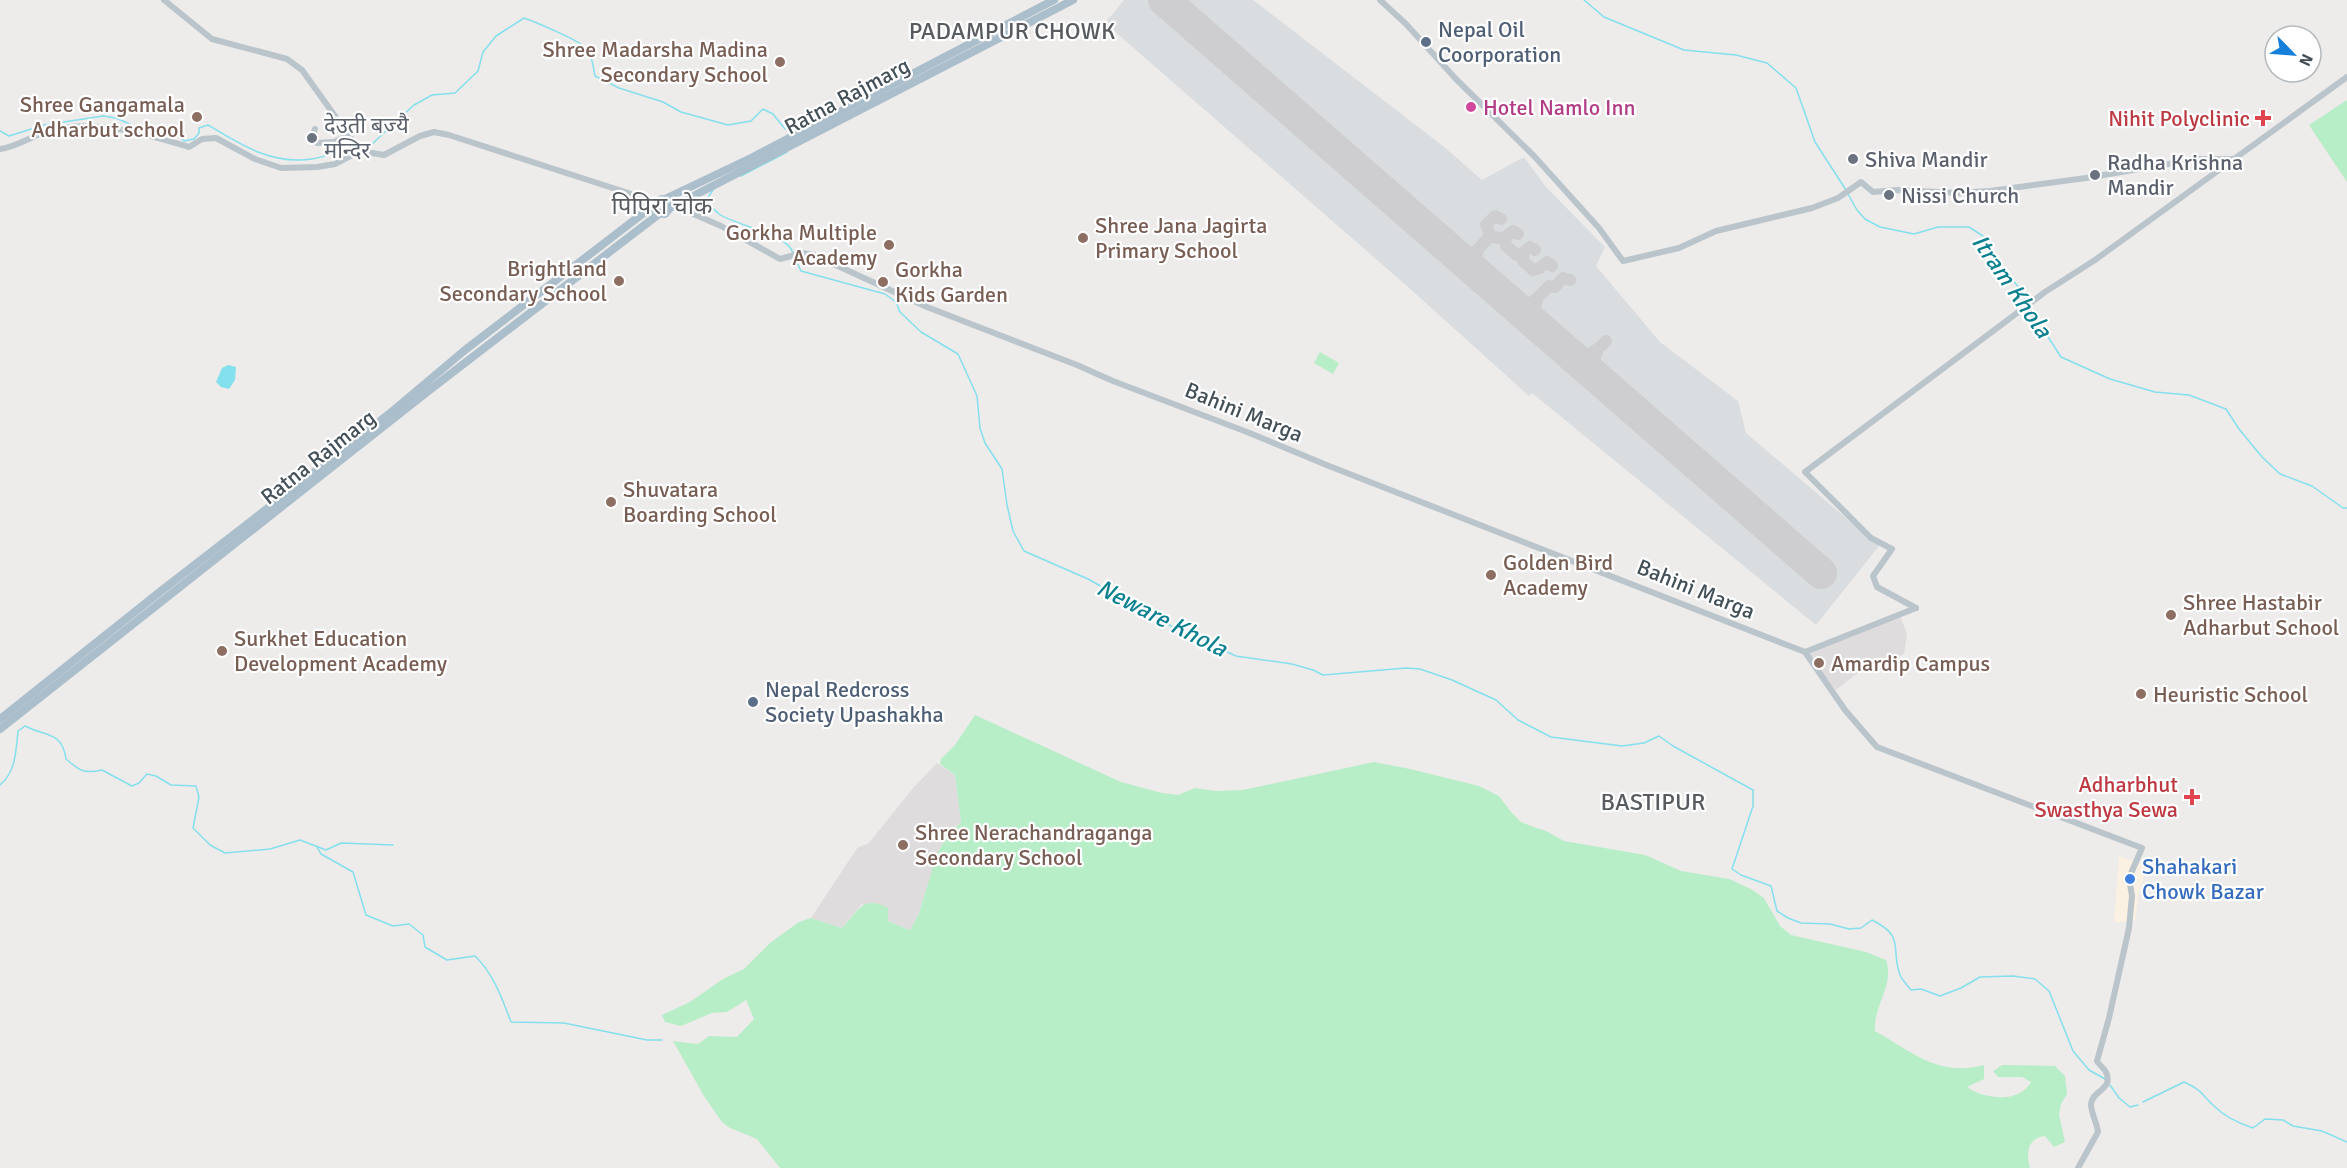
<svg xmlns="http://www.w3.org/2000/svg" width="2347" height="1168" font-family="Signika,'Noto Sans Devanagari',sans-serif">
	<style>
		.commercial { fill: #fbf1e2 }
		.education { fill: #dfdcdd }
		.airport { fill: #dadde0 }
		.green { fill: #b7eec7 }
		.water { fill: #83e0ec }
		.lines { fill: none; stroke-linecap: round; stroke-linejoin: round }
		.stream { stroke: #83e0ec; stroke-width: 1.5 }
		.taxiway { stroke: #ceced0; stroke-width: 12 }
		.runway { stroke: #ceced0; stroke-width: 32 }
		.tertiary { stroke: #b9c4cb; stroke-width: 6 }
		.primary { stroke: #aabecb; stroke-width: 8 }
		.service-dot { fill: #5c6f8a; stroke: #fff; stroke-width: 2 }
		.education-dot { fill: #8d6e63; stroke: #fff; stroke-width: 2 }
		.hotel-dot { fill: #d1479c; stroke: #fff; stroke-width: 2 }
		.health-dot { fill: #e0444e; stroke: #fff; stroke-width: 2 }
		.worship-dot { fill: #6b7280; stroke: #fff; stroke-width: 2 }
		.shop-dot { fill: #3f7fe0; stroke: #fff; stroke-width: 2 }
		.labels { text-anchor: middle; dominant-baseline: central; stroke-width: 4.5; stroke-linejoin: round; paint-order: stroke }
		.service-label { font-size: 22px; fill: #4e5e75; stroke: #fff; text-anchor: start }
		.education-label { font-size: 22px; fill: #785e54; stroke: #fff; text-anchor: start }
		.street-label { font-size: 22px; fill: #445058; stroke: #fff }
		.hotel-label { font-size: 22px; fill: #b23c85; stroke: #fff; text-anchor: start }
		.health-label { font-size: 22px; fill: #be3a42; stroke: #fff; text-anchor: end }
		.worship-label { font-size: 22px; fill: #5b616d; stroke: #fff; text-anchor: start }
		.shop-label { font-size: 22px; fill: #366cbe; stroke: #fff; text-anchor: start }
		.neighbourhood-label { font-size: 24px; fill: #585c60; stroke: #fff }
		.water-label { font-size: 24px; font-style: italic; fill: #0b808f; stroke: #fff }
	</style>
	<rect width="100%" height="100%" fill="#eeebeb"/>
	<polygon class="commercial" points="2119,856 2147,866 2139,892 2135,920 2128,922 2114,922"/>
	<g class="education">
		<polygon points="1900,616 1907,634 1904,654 1856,674 1836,690 1822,675 1809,652"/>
		<polygon points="937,763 955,775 961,822 950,833 931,866 932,871 918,916 910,930 888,921 862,904 842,928 811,918 858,847 868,844 914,787"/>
	</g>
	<polygon class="airport" points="1124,0 1253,0 1443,146 1482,180 1524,157 1546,187 1605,247 1596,266 1660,342 1738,401 1746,433 1879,546 1816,625 1532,393 1529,396 1408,287 1105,23"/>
	<g class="green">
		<polygon points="2347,100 2347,182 2309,125"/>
		<polygon points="1320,352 1339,363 1333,374 1314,363"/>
		<path d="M 975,715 L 1121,782 L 1162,793 L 1178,795 L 1195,788 L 1216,791 L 1243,790 L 1374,762 L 1410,769 L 1479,786 L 1499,796 L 1511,812 L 1521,822 L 1531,826 L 1546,831 L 1564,841 L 1645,855 L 1681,871 L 1729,879 L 1751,889 L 1764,898 L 1780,926 L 1791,935 L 1866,952 L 1886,960 C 1895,985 1873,1006 1875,1031 C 1912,1052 1938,1077 1984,1065 L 1984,1079 L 1967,1087 C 1984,1099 2019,1104 2031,1082 L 2022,1077 L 1998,1077 L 1993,1071 L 2002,1065 L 2055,1066 L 2065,1076 L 2067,1094 L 2061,1104 L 2059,1115 L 2065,1142 L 2054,1147 L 2045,1136 C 2027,1138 2026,1153 2030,1168 L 780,1168 L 757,1139 L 730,1128 L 722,1122 L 704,1096 L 673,1041 L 698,1044 L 709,1036 L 737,1037 L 754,1019 L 746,1000 L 727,1012 L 712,1013 L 681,1026 L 665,1022 L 662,1015 L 690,1002 L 723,979 L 744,969 L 770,943 L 799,922 L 811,918 L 842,928 C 858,912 862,894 888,908 L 888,921 L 910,930 L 918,916 L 932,871 L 931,866 L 944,841 L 961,822 L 955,775 L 940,764 L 941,759 L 955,745 Z"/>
	</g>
	<polygon class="water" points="228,365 236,367 235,380 229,389 221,387 216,382 222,368"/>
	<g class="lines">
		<g class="stream">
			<polyline points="1584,0 1604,17 1684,50 1736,55 1767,63 1796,88 1815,142 1846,190"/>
			<path d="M 0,131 L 9,136 L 44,125 L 103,116 L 116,118 L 143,130 L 174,132 L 184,141 L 194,139 L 199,133 L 199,128 L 208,125 C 241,145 272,165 312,159 C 326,157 339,150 353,147"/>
			<path d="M 361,146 L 371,145 L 414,105 L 432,95 L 455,93 L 478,71 L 483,52 L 496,36 L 524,18 C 533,21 578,40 583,46 C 592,54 593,65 595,76 L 619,88 L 663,102 L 681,112 L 728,125 L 751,121 L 763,109 L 773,114 L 785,129"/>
			<polyline points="741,176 787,152"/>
			<path d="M 713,190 L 706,200 C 710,205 714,210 719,214 C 737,226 788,234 793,253"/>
			<polyline points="1848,194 1857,210 1865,219 1880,227 1914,234 1938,227 1969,227 1983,236 1998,263 2021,290 2027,303"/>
			<path d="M 795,258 L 801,271 L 885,294 L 896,302 L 900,312 L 921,332 L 958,354 L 977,396 L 980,428 L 985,443 L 1002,469 L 1007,505 L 1013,531 L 1024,551 L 1088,579 L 1171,626 L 1236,656 L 1292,664 L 1313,670 L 1323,675 L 1406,668 L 1420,669 L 1452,680 L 1496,700 L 1518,720 L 1551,737 L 1622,746 L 1644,743 L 1659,736 L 1673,746 L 1753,790 L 1753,806 L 1732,869 L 1741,875 L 1771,886 L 1777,911 L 1788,918 L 1801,923 L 1830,924 L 1849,929 L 1861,928 L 1872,920 C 1906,937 1890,947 1900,975 C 1902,980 1908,986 1911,990 L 1921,989 L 1940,996 L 1961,988 L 1980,977 L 2013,976 L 2035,979 L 2049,991 L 2073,1051 L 2089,1070 L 2105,1079"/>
			<polyline points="2029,307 2061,357 2110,379 2155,392 2189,395 2226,409 2239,429 2262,457 2280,474 2312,486 2343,508 2347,508"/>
			<path d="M 0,785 C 16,772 16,750 18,731 L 25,726 C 46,737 62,731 66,759 C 80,771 84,774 102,770 L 132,786 L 139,783 L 147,774 L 156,776 L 171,785 L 196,786 L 199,797 L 193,828 L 210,845 L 225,853 L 270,849 L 300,840 L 326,850 L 341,843 L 393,845"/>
			<path d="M 317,847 L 321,854 L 353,872 L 366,915 L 393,926 L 409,924 L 423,935 L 425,947 L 447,960 L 475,956 C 493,973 502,998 511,1022 L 564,1023 L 647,1040 L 662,1040"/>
			<polyline points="2110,1085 2119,1098 2130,1107 2138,1105"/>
			<path d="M 2143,1102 L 2184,1082 C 2202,1090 2201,1094 2214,1106 C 2225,1117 2238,1123 2253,1128 L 2265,1119 L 2283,1120 L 2293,1126 L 2322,1131 L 2347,1142"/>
		</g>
		<g class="taxiway">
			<polyline points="1488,238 1489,233 1486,225 1495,216 1501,219"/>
			<polyline points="1505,238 1506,246 1517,255 1523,253 1530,247 1535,250"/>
			<polyline points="1478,250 1474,264 1479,275"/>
			<path d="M 1452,251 C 1482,263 1481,235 1494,237 C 1497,237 1500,239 1503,239 L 1513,231 L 1518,234"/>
			<polyline points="1523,253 1523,261 1533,270 1540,268 1547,262 1552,266"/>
			<polyline points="1537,300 1534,312 1540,328"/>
			<path d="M 1510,302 C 1529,310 1537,299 1549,286 L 1555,287 L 1563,278 L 1570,280"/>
			<path d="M 1568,353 C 1586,357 1594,354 1606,341"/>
			<polyline points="1596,377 1593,363 1597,351"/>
		</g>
		<polyline class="runway" points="1164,0 1821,573"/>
		<g class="tertiary">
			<polyline points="164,0 212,39 287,59 302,70 360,151"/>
			<polyline points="1380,0 1406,24 1455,78 1534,156 1599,228 1623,261 1679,248 1716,231 1812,208 1838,198 1861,182 1873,192 1898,190 1958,193 1990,191 2086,178 2198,159 2236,159"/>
			<polyline points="315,129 313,135 317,143 334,142 349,135"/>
			<path d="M 0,149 C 16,147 32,136 48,131 C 94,118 145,134 189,147 L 202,139 L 216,138 L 255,159 L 281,168 L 317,167 L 335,164 L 360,151 L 384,155 L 420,136 L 434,132 L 449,135 L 656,202"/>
			<polyline points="675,206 721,226 780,259 802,253 814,255 927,307 1077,365 1113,381 1247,432 1329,466 1805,652"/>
			<polyline points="1916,608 1877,587 1873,576 1892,549 1871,538 1805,472 2045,292 2095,260 2347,77"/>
			<path d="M 1805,652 L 1845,710 L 1877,747 L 2142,848 L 2129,878 L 2132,896 L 2129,928 L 2109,1018 L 2097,1061 C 2099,1065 2104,1068 2106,1072 C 2114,1090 2092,1090 2091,1104 C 2091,1113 2097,1123 2098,1132 L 2078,1168"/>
			<polyline points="1805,652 1916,608"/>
		</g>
		<g class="primary">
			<polyline points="665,199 751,158 1054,0"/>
			<path d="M 670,208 L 668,201 L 662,199 C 655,201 653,206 656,212 L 665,214 L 670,208 L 1073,0"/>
			<polyline points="0,719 161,591 389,414 465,350 654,205"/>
			<polyline points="0,729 427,392 659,214"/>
		</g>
	</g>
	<g class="service-dot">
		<circle cx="1426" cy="42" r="6"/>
		<circle cx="753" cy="702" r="6"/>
	</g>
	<g class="education-dot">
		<circle cx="780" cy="62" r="6"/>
		<circle cx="197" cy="117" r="6"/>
		<circle cx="1083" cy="238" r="6"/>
		<circle cx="889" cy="245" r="6"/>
		<circle cx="619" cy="281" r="6"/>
		<circle cx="883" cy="282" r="6"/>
		<circle cx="611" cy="502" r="6"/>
		<circle cx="1491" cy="575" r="6"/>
		<circle cx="2171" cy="615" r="6"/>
		<circle cx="222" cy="651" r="6"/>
		<circle cx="1819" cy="663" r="6"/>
		<circle cx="2141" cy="694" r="6"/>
		<circle cx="903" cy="845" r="6"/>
	</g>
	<circle class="hotel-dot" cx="1471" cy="107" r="6"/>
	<g class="health-dot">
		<path d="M2260 109h6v6h6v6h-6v6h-6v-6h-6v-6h6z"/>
		<path d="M2189 788h6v6h6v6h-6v6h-6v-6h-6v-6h6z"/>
	</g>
	<g class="worship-dot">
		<circle cx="312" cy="138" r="6"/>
		<circle cx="1853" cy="159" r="6"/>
		<circle cx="2095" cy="175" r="6"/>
		<circle cx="1889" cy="195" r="6"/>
	</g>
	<circle class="shop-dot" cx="2130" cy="879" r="6"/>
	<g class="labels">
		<g class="service-label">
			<text x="1438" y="29">Nepal Oil<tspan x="1438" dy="25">Coorporation</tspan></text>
			<text x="765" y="689">Nepal Redcross<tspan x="765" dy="25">Society Upashakha</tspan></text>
		</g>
		<g class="education-label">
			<text x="768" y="49" text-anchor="end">Shree Madarsha Madina<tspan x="768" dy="25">Secondary School</tspan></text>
			<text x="185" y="104" text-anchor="end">Shree Gangamala<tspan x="185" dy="25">Adharbut school</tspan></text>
			<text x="1095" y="225">Shree Jana Jagirta<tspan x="1095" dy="25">Primary School</tspan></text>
			<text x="877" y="232" text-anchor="end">Gorkha Multiple<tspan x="877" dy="25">Academy</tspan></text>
			<text x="607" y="268" text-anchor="end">Brightland<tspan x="607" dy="25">Secondary School</tspan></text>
			<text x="895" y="269">Gorkha<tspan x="895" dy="25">Kids Garden</tspan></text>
			<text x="623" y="489">Shuvatara<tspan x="623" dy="25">Boarding School</tspan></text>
			<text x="1503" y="562">Golden Bird<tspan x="1503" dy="25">Academy</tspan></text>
			<text x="2183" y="602">Shree Hastabir<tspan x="2183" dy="25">Adharbut School</tspan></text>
			<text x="234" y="638">Surkhet Education<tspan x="234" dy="25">Development Academy</tspan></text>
			<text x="1831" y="663">Amardip Campus</text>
			<text x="2153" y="694">Heuristic School</text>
			<text x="915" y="832">Shree Nerachandraganga<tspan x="915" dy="25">Secondary School</tspan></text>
		</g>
		<g class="street-label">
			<text transform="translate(847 96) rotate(-28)">Ratna Rajmarg</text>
			<text transform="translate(1244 412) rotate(22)">Bahini Marga</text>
			<text transform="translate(318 457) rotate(-38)">Ratna Rajmarg</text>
			<text transform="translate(1696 589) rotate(22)">Bahini Marga</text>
		</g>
		<g class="hotel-label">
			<text x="1483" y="107">Hotel Namlo Inn</text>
		</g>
		<g class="health-label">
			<text x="2250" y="118">Nihit Polyclinic</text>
			<text x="2178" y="784">Adharbhut<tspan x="2178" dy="25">Swasthya Sewa</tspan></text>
		</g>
		<g class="worship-label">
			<text x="324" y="125">देउती बज्यै<tspan x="324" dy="25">मन्दिर</tspan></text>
			<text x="1865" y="159">Shiva Mandir</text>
			<text x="2107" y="162">Radha Krishna<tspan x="2107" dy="25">Mandir</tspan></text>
			<text x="1901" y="195">Nissi Church</text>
		</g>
		<g class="shop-label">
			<text x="2142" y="866">Shahakari<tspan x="2142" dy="25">Chowk Bazar</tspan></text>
		</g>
		<g class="neighbourhood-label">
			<text x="1012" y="31">PADAMPUR CHOWK</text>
			<text x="662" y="206">पिपिरा चोक</text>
			<text x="1653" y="802">BASTIPUR</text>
		</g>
		<g class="water-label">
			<text transform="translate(2012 286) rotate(55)">Itram Khola</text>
			<text transform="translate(1162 618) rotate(27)">Neware Khola</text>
		</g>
	</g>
	<g transform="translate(2293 54) rotate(115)"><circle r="28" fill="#ffffff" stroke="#b4b9bc" stroke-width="1.5"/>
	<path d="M0-4.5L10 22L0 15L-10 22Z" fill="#167fdc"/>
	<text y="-9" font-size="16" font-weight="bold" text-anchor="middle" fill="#445058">N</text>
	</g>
</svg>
